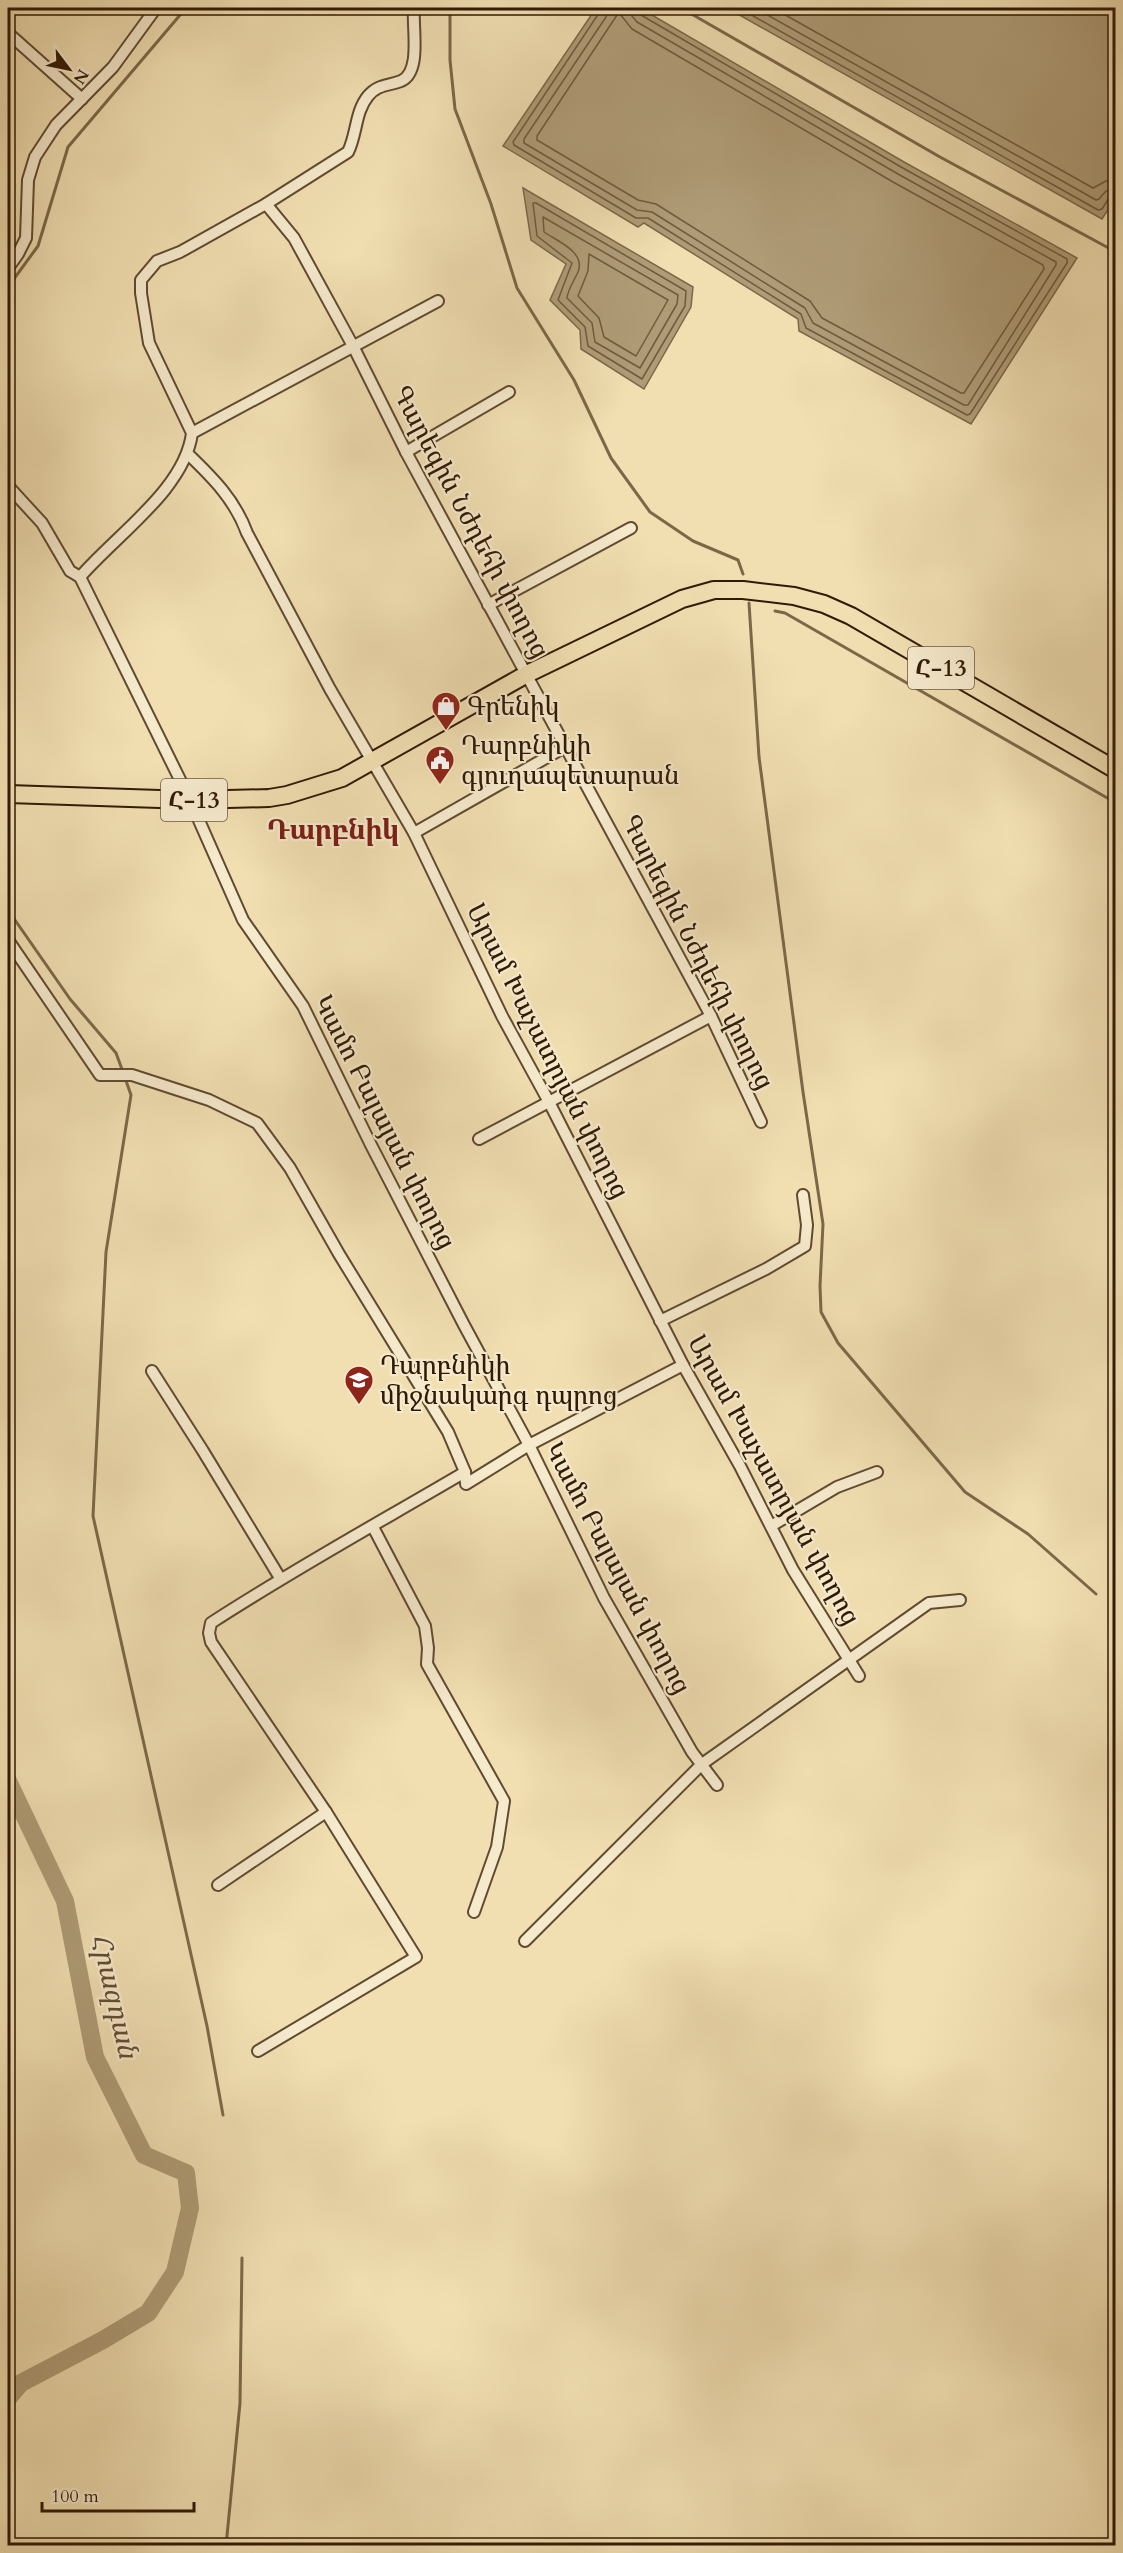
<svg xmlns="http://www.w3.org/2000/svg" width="1123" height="2553" font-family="Cardo,'Noto Serif Armenian',serif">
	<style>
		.water { fill: #af9c77; stroke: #7c6849; stroke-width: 1.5 }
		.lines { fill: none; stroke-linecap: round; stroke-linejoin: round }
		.shore { stroke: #705a3e; stroke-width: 1.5 }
		.stream { stroke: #7c6849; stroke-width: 3 }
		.river { stroke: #af9c77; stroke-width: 18 }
		.minor-casing { stroke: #604a30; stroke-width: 14 }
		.primary-casing { stroke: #301905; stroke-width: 20 }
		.minor { stroke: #f6eacd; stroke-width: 10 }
		.primary { stroke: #f1dfb2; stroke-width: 16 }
		.labels { text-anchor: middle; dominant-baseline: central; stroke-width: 4.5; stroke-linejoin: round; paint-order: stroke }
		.shield { fill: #f6eacd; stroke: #6b5841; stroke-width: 1.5 }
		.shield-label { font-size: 24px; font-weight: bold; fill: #301905 }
		.street-label { font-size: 26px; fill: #301905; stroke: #f6eacd }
		.poi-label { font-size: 26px; fill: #301905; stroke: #f6eacd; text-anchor: start }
		.water-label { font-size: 27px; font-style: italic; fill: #634d33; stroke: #f6eacd }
		.quarter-label { font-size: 28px; font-weight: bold; fill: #7a1f14; stroke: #f6eacd }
	</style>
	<rect width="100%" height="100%" fill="#f1dfb2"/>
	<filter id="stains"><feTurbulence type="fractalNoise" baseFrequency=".00333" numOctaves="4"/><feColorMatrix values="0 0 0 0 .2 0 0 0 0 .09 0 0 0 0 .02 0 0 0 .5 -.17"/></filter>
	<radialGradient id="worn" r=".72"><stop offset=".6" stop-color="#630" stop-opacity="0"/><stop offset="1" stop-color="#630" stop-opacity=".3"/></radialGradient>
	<g class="water">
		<polygon points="596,8 640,8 904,162 1077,258 971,424 799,331 798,319 644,223 638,227 503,146"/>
		<polygon points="727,8 1115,8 1115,199 1102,219"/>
		<polygon points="523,188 693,287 691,307 644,389 581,349 580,330 550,300 566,264 531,240"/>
	</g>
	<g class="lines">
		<g class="shore">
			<polyline points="600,8 599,13 513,142 514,145 636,218 648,218 801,314 806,328 967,415 970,414 1067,263 1067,259 901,167 641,15 638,8"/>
			<polyline points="608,8 606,17 524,139 524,143 637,210 652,212 805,308 813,323 964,405 968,405 1056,265 1056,262 898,174 637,22 632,16 630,8"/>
			<polyline points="739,8 1098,210 1102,209 1109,198 1116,197"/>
			<polyline points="755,8 1096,200 1099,199 1106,191 1116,189"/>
			<polyline points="773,8 1093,188 1106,181 1116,180"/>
			<polygon points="620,14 632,29 893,182 1043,265 1044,269 964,393 961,393 822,318 810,301 656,204 638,200 537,140 537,136 617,15"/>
			<polygon points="533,203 536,203 686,291 685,306 642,379 588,346 585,327 558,300 572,263 537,236"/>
			<path d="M 543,217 L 678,295 L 677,304 L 640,368 L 595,342 L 592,323 L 567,298 C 568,289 574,281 578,272 C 586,252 557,241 544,232 Z"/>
			<polygon points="589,254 668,300 636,356 604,337 599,318 578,296 588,271"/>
		</g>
		<g class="stream">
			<polyline points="450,8 450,60 455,109 491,204 517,288 574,380 611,458 650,512 693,541 738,560 743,574"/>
			<polyline points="681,8 940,157 1116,252"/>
			<polyline points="8,287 38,246 68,147 186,8"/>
			<polyline points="749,603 759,757 803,1092 823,1224 820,1286 821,1312 838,1343 965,1492 1028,1534 1096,1594"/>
			<polyline points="775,611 785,613 1116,803"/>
			<polyline points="8,910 70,999 116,1053 123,1072"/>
			<polyline points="125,1078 131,1095 106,1252 93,1516 207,2026 223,2115"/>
			<polyline points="1110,1606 1116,1612"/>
			<polyline points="226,2546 240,2403 242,2258"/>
		</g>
		<polyline class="river" points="8,1781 65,1901 95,2057 144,2155 186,2173 190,2208 175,2272 148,2313 103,2340 21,2383 8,2398"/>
		<g class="minor-casing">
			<g id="minor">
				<polyline points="8,33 82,99"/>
				<polyline points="266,204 294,238 353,346 406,452 711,1016 761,1122"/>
				<polyline points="8,268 18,254 26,238 28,180 35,157 56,125 113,67 156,8"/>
				<polyline points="192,433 438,301"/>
				<polyline points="406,452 509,392"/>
				<path d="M 188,454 C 213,478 235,500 247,533 L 330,689 L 414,833 L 502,1016 L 549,1102 L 683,1365 L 740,1466 L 793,1570 L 859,1676"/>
				<polyline points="8,486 42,523 70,571 80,577 190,800 243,920 303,1006 371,1145 464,1325 529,1445 604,1598 692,1752 717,1785"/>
				<path d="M 80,577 C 116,535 185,489 192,433 L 149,343 L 141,293 L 141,280 L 157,261 L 180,252 L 266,204 L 348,152 C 357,134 355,112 368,96 C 378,84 388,86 401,81 C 422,72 412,27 414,8"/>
				<polyline points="488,605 631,528"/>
				<polyline points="414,833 565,747"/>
				<path d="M 8,940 L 100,1075 L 132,1075 L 209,1100 L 257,1123 L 290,1168 L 339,1254 L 448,1432 L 465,1472 C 380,1522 294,1569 211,1623 L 209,1633 L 211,1642 L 326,1812 L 416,1957 L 258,2051"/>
				<polyline points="479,1139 711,1016"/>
				<polyline points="660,1321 766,1269 805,1246 807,1225 803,1195"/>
				<polyline points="152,1371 203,1451 280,1578"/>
				<polyline points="465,1472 466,1484 529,1445 683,1365"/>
				<polyline points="771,1526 837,1487 877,1472"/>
				<polyline points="373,1527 425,1626 428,1648 427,1664 504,1801 497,1847 474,1912"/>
				<polyline points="218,1885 326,1812"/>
				<polyline points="525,1941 702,1764 929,1603 960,1600"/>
			</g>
		</g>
		<g class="primary-casing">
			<polyline id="primary" points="8,794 190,800 269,798 287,795 342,778 527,674 682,599 714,590 743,590 794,596 824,604 851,616 1116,770"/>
		</g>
		<use href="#minor" class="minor"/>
		<use href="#primary" class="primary"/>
	</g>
	<defs>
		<g id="shop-pin" transform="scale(1.5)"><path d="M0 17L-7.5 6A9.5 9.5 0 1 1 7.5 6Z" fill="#8f2418" stroke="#f6eacd"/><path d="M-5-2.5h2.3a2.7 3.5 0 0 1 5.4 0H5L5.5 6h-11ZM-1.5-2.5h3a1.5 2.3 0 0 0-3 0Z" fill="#fff"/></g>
		<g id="civic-pin" transform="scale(1.5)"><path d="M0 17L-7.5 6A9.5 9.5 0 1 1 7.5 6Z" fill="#8f2418" stroke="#f6eacd"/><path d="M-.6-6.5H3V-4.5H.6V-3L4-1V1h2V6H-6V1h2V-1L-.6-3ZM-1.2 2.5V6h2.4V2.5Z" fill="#fff"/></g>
		<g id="school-pin" transform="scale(1.5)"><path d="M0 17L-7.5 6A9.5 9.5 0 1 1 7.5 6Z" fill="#8f2418" stroke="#f6eacd"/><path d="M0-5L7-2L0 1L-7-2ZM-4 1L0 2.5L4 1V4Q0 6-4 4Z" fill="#fff"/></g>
	</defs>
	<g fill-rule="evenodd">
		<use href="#shop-pin" x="446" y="706"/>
		<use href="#civic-pin" x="440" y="760"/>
		<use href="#school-pin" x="359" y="1380"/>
	</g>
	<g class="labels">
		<g class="shield">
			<rect x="908" y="647" width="66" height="42" rx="4.5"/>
			<rect x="161" y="779" width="66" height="42" rx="4.5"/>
		</g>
		<g class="shield-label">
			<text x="941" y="668">Հ-13</text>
			<text x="194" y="800">Հ-13</text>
		</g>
		<g class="street-label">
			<text transform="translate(471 522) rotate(62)">Գարեգին Նժդեհի փողոց</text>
			<text transform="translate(698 952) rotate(63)">Գարեգին Նժդեհի փողոց</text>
			<text transform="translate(548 1051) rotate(63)">Արամ Խաչատրյան փողոց</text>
			<text transform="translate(385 1122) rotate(63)">Կամո Բալայան փողոց</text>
			<text transform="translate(774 1480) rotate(61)">Արամ Խաչատրյան փողոց</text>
			<text transform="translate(618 1568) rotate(62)">Կամո Բալայան փողոց</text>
		</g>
		<g class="poi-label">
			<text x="467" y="706">Գրենիկ</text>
			<text x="461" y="745">Դարբնիկի<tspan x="461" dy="30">գյուղապետարան</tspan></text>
			<text x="380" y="1365">Դարբնիկի<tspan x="380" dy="30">միջնակարգ դպրոց</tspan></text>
		</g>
		<g class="water-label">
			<text transform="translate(114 1996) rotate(77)">Հրազդան</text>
		</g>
		<g class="quarter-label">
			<text x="333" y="830">Դարբնիկ</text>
		</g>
	</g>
	<rect width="1123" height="2553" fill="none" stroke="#f1dfb2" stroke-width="30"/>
	<rect x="9" y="9" width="1105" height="2535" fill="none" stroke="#301905" stroke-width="3"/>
	<rect x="15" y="15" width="1093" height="2523" fill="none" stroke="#301905" stroke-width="1.5"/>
	<g transform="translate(69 69) rotate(122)" stroke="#f6eacd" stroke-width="4.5" paint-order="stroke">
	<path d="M0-4.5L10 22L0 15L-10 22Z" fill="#301905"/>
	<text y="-9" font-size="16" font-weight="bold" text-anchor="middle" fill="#301905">N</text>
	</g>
	<path d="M42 2502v9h152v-9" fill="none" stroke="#301905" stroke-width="3"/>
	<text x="51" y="2502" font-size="18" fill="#301905" stroke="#f6eacd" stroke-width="4.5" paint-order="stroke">100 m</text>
	<rect width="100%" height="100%" filter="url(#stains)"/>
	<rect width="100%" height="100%" fill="url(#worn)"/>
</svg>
